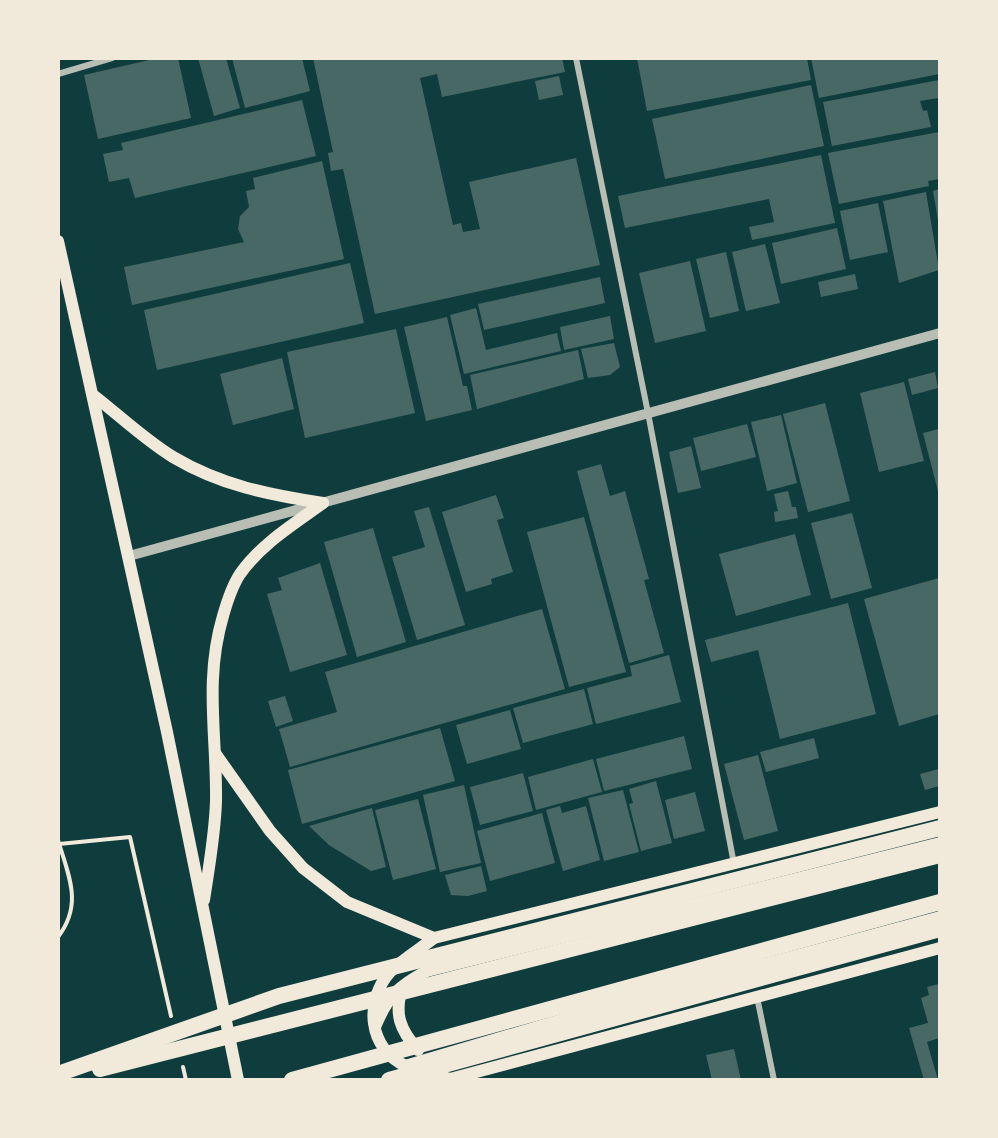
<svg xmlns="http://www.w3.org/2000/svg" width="998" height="1138" font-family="Barlow,sans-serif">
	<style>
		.building { fill: #486865 }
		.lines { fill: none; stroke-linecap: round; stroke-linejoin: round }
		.path { stroke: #f1e9da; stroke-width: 4 }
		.minor { stroke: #b8beb3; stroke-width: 6 }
		.tertiary { stroke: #b8beb3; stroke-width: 10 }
		.secondary { stroke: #f1e9da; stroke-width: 12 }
		.trunk { stroke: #f1e9da; stroke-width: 16 }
	</style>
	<rect width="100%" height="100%" fill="#0f3d3e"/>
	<g class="building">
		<polygon points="158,58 178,58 191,118 98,139 84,75"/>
		<polygon points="198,58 226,58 240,108 214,116"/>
		<polygon points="232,58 302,58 310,91 245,108"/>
		<polygon points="313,58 562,58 565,72 442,97 437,74 420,78 453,225 461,223 463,232 480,229 469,182 576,158 600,265 375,314 343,169 331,171 328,153 333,152"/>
		<polygon points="637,58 807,58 811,80 647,111"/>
		<polygon points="811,58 939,58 939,74 819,98"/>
		<polygon points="559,76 563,95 539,100 535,81"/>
		<polygon points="939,80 939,98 920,101 923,111 927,110 931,127 832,146 823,102"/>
		<polygon points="811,85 824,146 665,179 652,119"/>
		<polygon points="302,100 316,156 135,198 129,178 109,182 103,154 123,150 121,143"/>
		<polygon points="939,132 939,179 928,181 929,186 839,204 828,153"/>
		<polygon points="821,155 835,223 752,240 749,227 774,222 769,199 625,228 618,196"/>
		<polygon points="322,161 344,259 132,305 124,267 244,242 238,229 240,216 249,207 246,191 255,189 253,178"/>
		<polygon points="939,189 939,220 938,220 933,191"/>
		<polygon points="926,192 939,270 899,283 883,201"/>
		<polygon points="878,203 888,252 850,260 840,211"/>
		<polygon points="837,228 846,269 781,284 772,243"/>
		<polygon points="765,244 780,303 746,311 732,252"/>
		<polygon points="726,252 739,311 710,318 696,259"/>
		<polygon points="690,261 706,331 655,343 639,273"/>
		<polygon points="350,263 364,323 157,370 144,310"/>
		<polygon points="855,274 858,289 821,297 818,282"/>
		<polygon points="600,277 605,303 484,330 478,304"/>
		<polygon points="476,308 486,350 557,333 561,351 464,374 450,315"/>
		<polygon points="610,316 614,339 564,350 560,327"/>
		<polygon points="447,317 463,386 467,386 472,410 426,421 404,327"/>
		<polygon points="396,329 415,413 305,438 287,352"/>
		<polygon points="614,343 620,367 610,375 588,378 581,349"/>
		<polygon points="578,350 584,379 477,409 470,375"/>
		<polygon points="282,358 294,409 233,425 220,374"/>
		<polygon points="935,372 938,388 912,395 908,379"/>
		<polygon points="904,382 924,461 879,472 860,393"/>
		<polygon points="825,403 850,501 808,512 783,414"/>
		<polygon points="781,415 797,483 767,491 751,422"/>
		<polygon points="747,424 756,457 701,471 693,438"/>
		<polygon points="939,429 939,495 923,433"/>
		<polygon points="691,446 701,488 678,493 669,452"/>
		<polygon points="601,464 610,496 625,491 649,579 644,580 664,653 629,663 577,471"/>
		<polygon points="788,491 792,507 796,507 798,518 775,522 774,512 778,511 774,494"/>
		<polygon points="496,495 504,518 497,520 513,572 491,579 492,584 466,592 442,512"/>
		<polygon points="429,507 465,625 417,640 392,557 425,547 414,511"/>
		<polygon points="852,513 872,588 831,599 811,523"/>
		<polygon points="584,517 626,672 569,687 527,532"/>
		<polygon points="373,528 406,642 357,657 324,542"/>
		<polygon points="795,534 811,595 736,616 719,554"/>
		<polygon points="320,563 347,655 290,672 267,594 282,590 278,578"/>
		<polygon points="939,578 939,714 899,726 864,599"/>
		<polygon points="848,603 876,714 780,739 758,650 711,662 705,640"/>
		<polygon points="542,609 565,689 290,767 279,729 337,712 325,672"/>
		<polygon points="669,655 681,702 596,724 587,688 632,676 630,666"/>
		<polygon points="584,689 593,724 523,743 513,708"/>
		<polygon points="285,696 293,721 276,727 268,701"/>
		<polygon points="510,710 521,749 467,764 456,725"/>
		<polygon points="440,728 455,781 302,824 288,770"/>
		<polygon points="684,736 692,769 604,791 596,759"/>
		<polygon points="814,738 819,758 766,772 760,752"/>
		<polygon points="758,755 778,831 744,840 724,764"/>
		<polygon points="593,759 602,792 536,810 528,777"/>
		<polygon points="939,769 939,786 925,790 920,774"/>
		<polygon points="523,773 533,811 480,825 470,787"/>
		<polygon points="656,781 672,843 641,851 629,804 633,803 629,789"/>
		<polygon points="464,785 481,863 440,872 423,795"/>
		<polygon points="623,790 639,852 604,861 588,798"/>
		<polygon points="695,792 705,831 674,839 665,800"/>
		<polygon points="418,799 436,869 393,880 375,810"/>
		<polygon points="560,806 562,813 586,806 600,860 563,871 546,810"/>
		<polygon points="372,808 386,867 371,871 329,845 309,826"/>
		<polygon points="542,813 555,863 490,881 477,831"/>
		<polygon points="481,866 487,891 468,896 451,895 445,875"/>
		<polygon points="939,984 939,1038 927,1042 938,1080 924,1080 909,1028 928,1023 921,998 929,995 927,987"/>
		<polygon points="734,1049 741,1080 712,1080 706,1055"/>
	</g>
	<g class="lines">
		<g class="path">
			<path d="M 58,840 C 69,877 83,904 58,937"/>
			<polyline points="59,844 130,837 171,1016"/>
			<polyline points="183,1067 186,1080"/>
		</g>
		<g class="minor">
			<polyline points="576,58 648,413 734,864"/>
			<polyline points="58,74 112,58"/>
			<polyline points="757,997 774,1080"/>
		</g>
		<polyline class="tertiary" points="129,556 940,333"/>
		<g class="secondary">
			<polyline points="58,241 167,732 238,1080"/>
			<path d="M 93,395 C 119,415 145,440 173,457 C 220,485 269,495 323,503"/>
			<polyline points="215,753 270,831 303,868 347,902 434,938"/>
			<path d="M 940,812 L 434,938 C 420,949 403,959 390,972 C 364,1001 368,1049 406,1066 C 420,1072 436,1075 450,1079 L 940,948"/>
			<path d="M 204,900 C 209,867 215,834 216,801 C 217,736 204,680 223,616 C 227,602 232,586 240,574 C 261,544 294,524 323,503"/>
			<path d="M 402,988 C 394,1014 400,1030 418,1050"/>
			<path d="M 375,1027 C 388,996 398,986 427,971 L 940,843"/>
			<polyline points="405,1066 609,1006 940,917"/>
		</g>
		<g class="trunk">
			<polyline points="100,1069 940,855"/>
			<polyline points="58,1074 279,996 940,828"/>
			<polyline points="292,1080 940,902"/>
			<polyline points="389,1080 940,929"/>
		</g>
	</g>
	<rect width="998" height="1138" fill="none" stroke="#f1e9da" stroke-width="120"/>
</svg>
